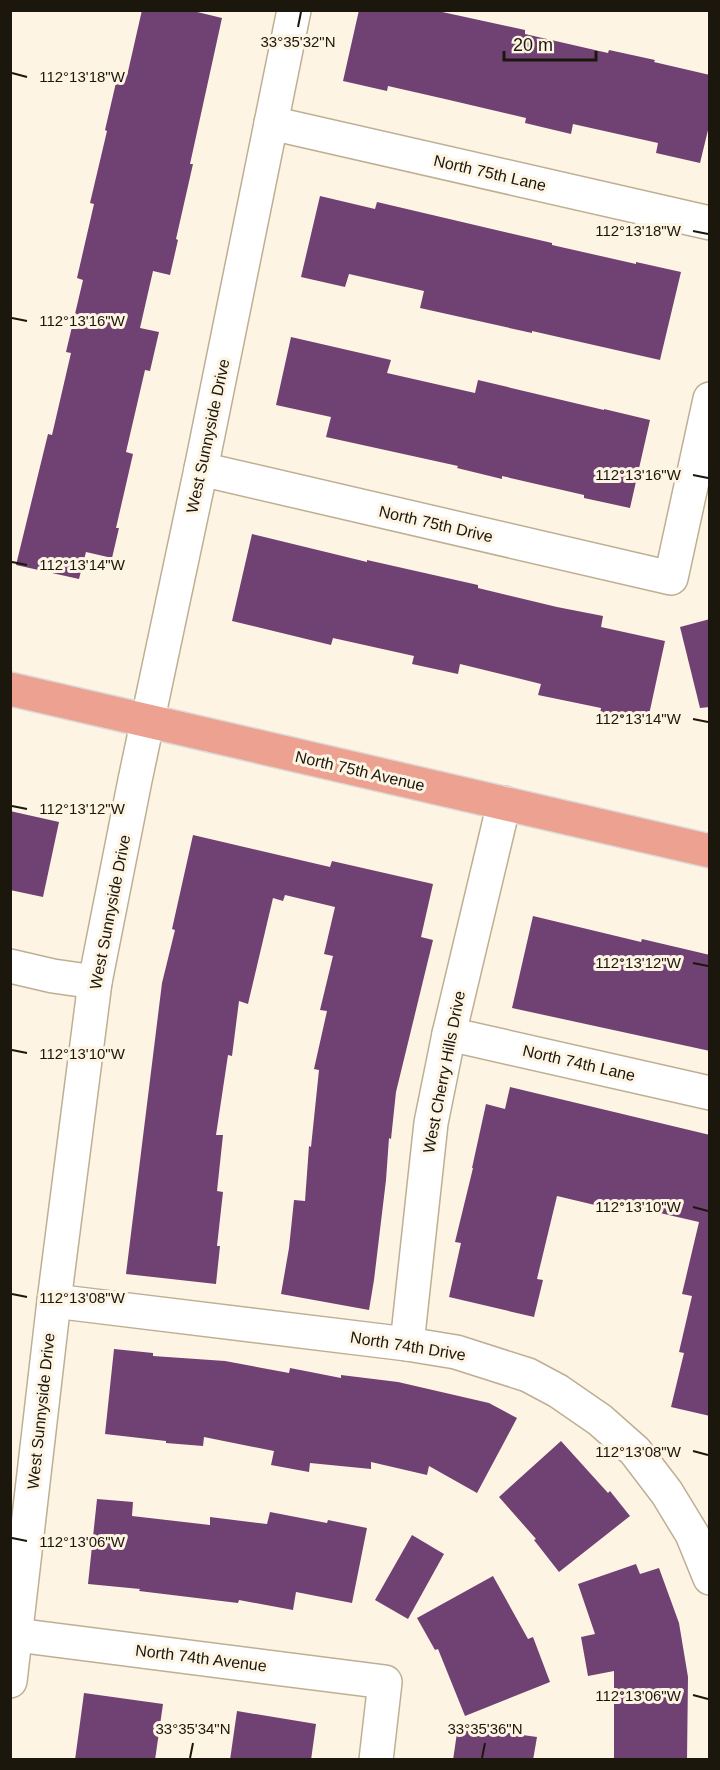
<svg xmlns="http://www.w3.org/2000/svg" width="720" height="1770" font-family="Arial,sans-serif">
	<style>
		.building { fill: #704273 }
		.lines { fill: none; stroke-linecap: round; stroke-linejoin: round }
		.minor-casing { stroke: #beaf94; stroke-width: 36 }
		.major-casing { stroke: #dbdad8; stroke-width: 36 }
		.minor { stroke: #fff; stroke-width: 33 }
		.major { stroke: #eda191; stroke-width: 33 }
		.ticks { fill: none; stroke: #1c170d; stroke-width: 2 }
		.labels { text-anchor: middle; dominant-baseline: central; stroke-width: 6; stroke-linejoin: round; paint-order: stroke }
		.street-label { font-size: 16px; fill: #1c170d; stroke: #fef4e3 }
		.ticks-label { font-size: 15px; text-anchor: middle; fill: #1c170d; stroke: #fef4e3; stroke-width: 6; stroke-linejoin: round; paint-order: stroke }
	</style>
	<rect width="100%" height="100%" fill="#fef4e3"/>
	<g class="building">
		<polygon points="142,10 189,10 222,18 190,164 193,164 176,239 178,240 170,275 153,271 140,328 159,332 150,371 145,370 126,452 133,454 116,528 119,528 112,558 86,552 79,579 16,565 48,434 52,435 71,353 66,352 83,280 77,278 94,204 90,203 107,131 105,130 118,74 127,76"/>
		<polygon points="359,10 433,10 525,30 525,34 608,53 609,50 655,60 654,62 710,75 710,122 700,163 656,153 658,143 573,124 571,134 525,123 526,118 445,99 388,86 387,91 343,81"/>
		<polygon points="320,196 375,209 377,202 552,243 552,245 636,264 636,262 681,272 660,360 532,331 532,333 420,308 424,291 349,274 345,287 301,277"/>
		<polygon points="291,337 391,360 387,373 475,393 478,380 604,410 604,409 650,420 630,508 584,498 584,495 502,476 502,479 457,468 458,466 326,437 331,417 276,405"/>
		<polygon points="252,534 367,562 367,560 478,585 478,588 557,607 603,616 601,627 665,641 647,724 600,714 601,708 538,695 541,684 460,664 458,674 412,664 414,656 333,638 331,645 232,621"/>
		<polygon points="710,619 710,707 700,708 680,627"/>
		<polygon points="10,811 59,822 43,897 10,890"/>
		<polygon points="193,835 330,867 332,861 433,884 421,937 433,940 396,1092 391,1139 389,1138 386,1180 374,1280 369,1310 281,1294 289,1248 294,1200 305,1201 309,1146 311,1147 319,1070 314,1069 327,1011 320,1010 333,956 324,954 335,907 285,895 283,901 273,898 248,1004 239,1001 232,1056 228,1055 216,1135 223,1135 217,1191 223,1192 217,1246 220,1246 216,1284 126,1274 162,983 175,930 172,929"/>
		<polygon points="533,916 641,942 642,939 710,955 710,1051 512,1008"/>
		<polygon points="510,1087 710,1135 710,1416 671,1407 684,1353 679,1352 692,1296 682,1294 699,1222 621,1204 620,1211 557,1196 537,1279 543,1280 534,1317 449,1297 461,1243 455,1242 473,1168 472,1168 486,1104 505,1109"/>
		<polygon points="114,1349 153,1353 153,1356 225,1361 289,1373 290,1368 341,1378 341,1375 398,1382 489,1403 517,1418 477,1493 429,1466 427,1475 371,1462 371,1469 310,1463 309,1472 271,1465 274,1451 204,1437 203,1446 166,1443 166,1441 105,1434"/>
		<polygon points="561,1441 608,1493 610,1491 630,1516 559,1572 534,1540 536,1539 499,1497"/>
		<polygon points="97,1499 133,1502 132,1516 210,1525 210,1517 267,1524 270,1512 327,1523 328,1520 367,1528 352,1603 296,1592 293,1610 239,1600 238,1603 139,1591 140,1589 88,1584"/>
		<polygon points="412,1535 444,1554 408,1619 375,1600"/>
		<polygon points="636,1564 640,1574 659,1568 679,1623 688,1677 687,1760 614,1760 614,1671 588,1676 581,1637 595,1634 578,1584"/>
		<polygon points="493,1576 528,1639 533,1637 550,1682 465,1716 438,1649 435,1650 417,1618"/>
		<polygon points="84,1693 163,1704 155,1760 75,1760"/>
		<polygon points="237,1711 316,1724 311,1760 230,1760"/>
		<polygon points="458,1726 537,1737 533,1760 453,1760"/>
	</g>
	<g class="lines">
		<g class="minor-casing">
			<g id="minor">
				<polyline points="271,123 710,223"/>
				<polyline points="201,469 671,578 710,399"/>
				<polyline points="10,966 53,976 95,982"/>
				<polyline points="449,1034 710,1093"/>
				<polyline points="54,1301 407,1344 456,1352 528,1375 558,1391 600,1420 635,1451 667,1493 692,1534 710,1578"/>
				<polyline points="407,1344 431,1123 449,1034 504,803"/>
				<polyline points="16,1635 385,1682 376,1760"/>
				<polyline points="10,1681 54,1301 95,982 135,780 201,469 294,10"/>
			</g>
		</g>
		<g class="major-casing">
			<polyline id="major" points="10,689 710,851"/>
		</g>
		<use href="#minor" class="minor"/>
		<use href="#major" class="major"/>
	</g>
	<path class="ticks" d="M 298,27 L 301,12M 12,73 L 27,77M 693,231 L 708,234M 12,318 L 27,321M 693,475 L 708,478M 12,562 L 27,565M 693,719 L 708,722M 12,806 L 27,809M 693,963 L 708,966M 12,1050 L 27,1053M 693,1207 L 708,1211M 12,1294 L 27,1297M 693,1451 L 708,1455M 12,1538 L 27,1541M 693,1695 L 708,1699M 190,1758 L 193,1743M 482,1758 L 485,1743"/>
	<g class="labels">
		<g class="street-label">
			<text transform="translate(490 173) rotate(13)">North 75th Lane</text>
			<text transform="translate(208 436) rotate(-78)">West Sunnyside Drive</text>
			<text transform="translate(436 524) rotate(13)">North 75th Drive</text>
			<text transform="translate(360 771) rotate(13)">North 75th Avenue</text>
			<text transform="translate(110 912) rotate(-79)">West Sunnyside Drive</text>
			<text transform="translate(579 1063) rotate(13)">North 74th Lane</text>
			<text transform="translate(444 1072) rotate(-79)">West Cherry Hills Drive</text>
			<text transform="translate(408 1346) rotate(9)">North 74th Drive</text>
			<text transform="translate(41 1411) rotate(-84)">West Sunnyside Drive</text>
			<text transform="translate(201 1658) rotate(7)">North 74th Avenue</text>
		</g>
	</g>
	<g class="ticks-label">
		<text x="298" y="47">33°35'32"N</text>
		<text x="82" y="82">112°13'18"W</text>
		<text x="638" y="236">112°13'18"W</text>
		<text x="82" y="326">112°13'16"W</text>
		<text x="638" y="480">112°13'16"W</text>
		<text x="82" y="570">112°13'14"W</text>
		<text x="638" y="724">112°13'14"W</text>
		<text x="82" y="814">112°13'12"W</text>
		<text x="638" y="968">112°13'12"W</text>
		<text x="82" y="1059">112°13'10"W</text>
		<text x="638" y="1212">112°13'10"W</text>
		<text x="82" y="1303">112°13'08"W</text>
		<text x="638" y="1457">112°13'08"W</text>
		<text x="82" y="1547">112°13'06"W</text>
		<text x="638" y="1701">112°13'06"W</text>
		<text x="193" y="1734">33°35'34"N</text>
		<text x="485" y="1734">33°35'36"N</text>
	</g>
	<rect width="720" height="1770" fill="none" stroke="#1c170d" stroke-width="24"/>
	<path d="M504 51v9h92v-9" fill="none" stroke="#1c170d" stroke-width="3"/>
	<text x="513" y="51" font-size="18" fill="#1c170d" stroke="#fef4e3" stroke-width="4.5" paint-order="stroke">20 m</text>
</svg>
